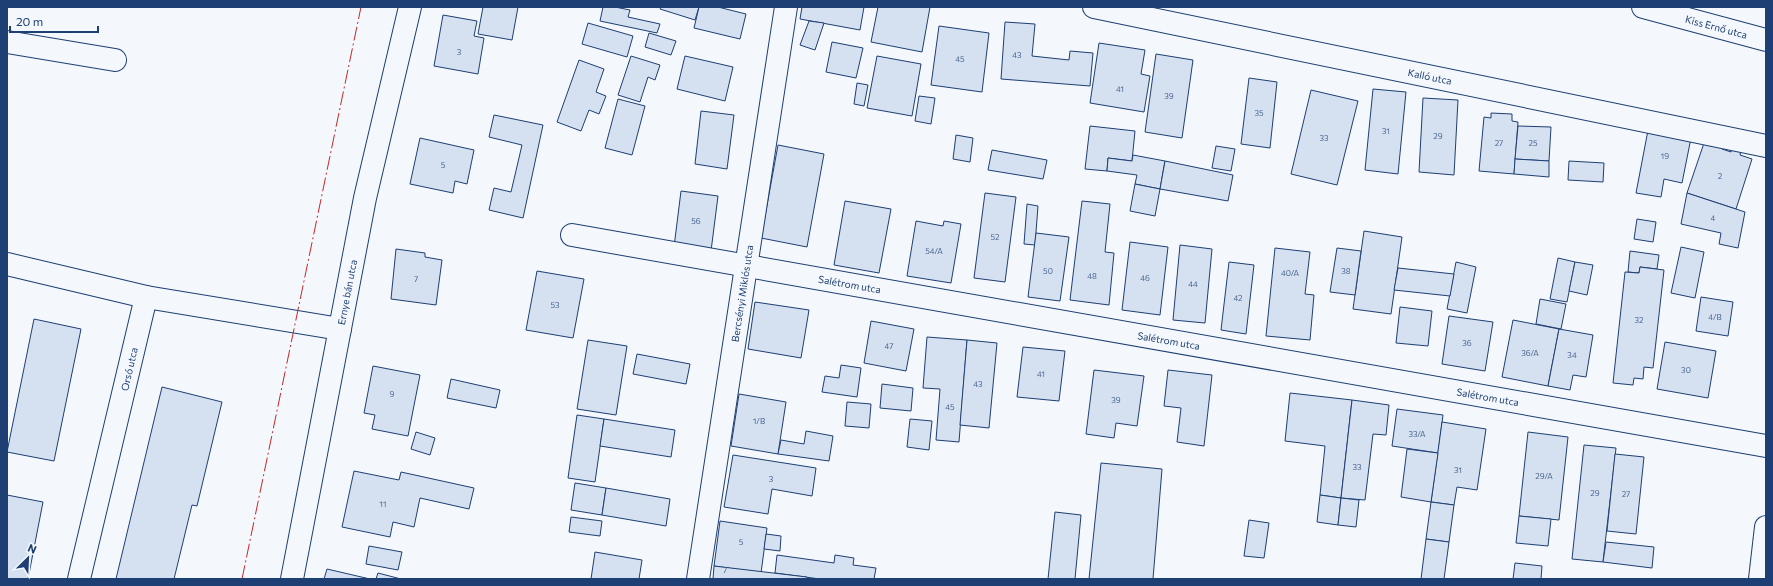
<svg xmlns="http://www.w3.org/2000/svg" width="1773" height="586" font-family="Commissioner,sans-serif">
	<style>
		.building { fill: #d5e0f0; stroke: #1d3f73 }
		.lines { fill: none; stroke-linecap: round; stroke-linejoin: round }
		.street-casing { stroke: #1d3f73; stroke-width: 24 }
		.secondary-casing { stroke: #1d3f73; stroke-width: 24 }
		.street { stroke: #f4f7fb; stroke-width: 22 }
		.secondary { stroke: #f4f7fb; stroke-width: 22 }
		.power { stroke: #c62828; stroke-width: 1; stroke-dasharray: 14 3 2 3; stroke-linecap: butt }
		.labels { text-anchor: middle; dominant-baseline: central; stroke-width: 3; stroke-linejoin: round; paint-order: stroke }
		.number-label { font-size: 8px; fill: #4b6792 }
		.street-label { font-size: 10px; fill: #1d3f73; stroke: #f4f7fb }
	</style>
	<rect width="100%" height="100%" fill="#f4f7fb"/>
	<g class="building">
		<polygon points="483,7 518,7 512,40 478,34"/>
		<polygon points="603,7 615,7 630,10 628,17 660,24 657,33 600,21"/>
		<polygon points="661,7 699,7 695,20 660,9"/>
		<polygon points="699,7 718,7 746,14 740,39 694,28"/>
		<polygon points="802,7 864,7 860,30 800,19"/>
		<polygon points="878,7 930,7 922,52 871,42"/>
		<polygon points="443,15 477,21 474,36 484,38 478,74 434,66"/>
		<polygon points="809,21 824,23 815,50 800,45"/>
		<polygon points="1005,22 1035,24 1032,56 1069,60 1070,51 1093,53 1090,86 1001,79"/>
		<polygon points="588,23 633,36 627,57 582,44"/>
		<polygon points="939,26 989,33 982,92 931,85"/>
		<polygon points="649,33 676,41 671,55 645,47"/>
		<polygon points="832,42 863,48 856,78 826,72"/>
		<polygon points="1099,43 1145,50 1141,74 1150,76 1144,112 1090,103"/>
		<polygon points="1156,54 1193,60 1182,138 1145,132"/>
		<polygon points="631,56 660,65 655,80 648,77 640,102 618,95"/>
		<polygon points="685,56 733,67 725,101 677,89"/>
		<polygon points="877,56 921,64 912,116 867,108"/>
		<polygon points="579,60 604,69 596,92 606,96 599,114 589,110 581,131 557,122"/>
		<polygon points="1249,78 1277,82 1270,148 1241,144"/>
		<polygon points="857,83 868,85 864,106 854,104"/>
		<polygon points="1373,89 1406,92 1398,174 1365,170"/>
		<polygon points="1311,90 1358,101 1337,185 1291,174"/>
		<polygon points="919,96 935,98 931,124 915,121"/>
		<polygon points="1423,98 1458,100 1454,175 1419,172"/>
		<polygon points="618,99 645,106 632,155 605,148"/>
		<polygon points="701,111 734,115 727,169 695,164"/>
		<polygon points="1491,113 1512,114 1512,121 1518,122 1514,174 1479,171 1484,117 1491,118"/>
		<polygon points="494,115 543,125 523,218 489,210 494,188 511,192 522,145 489,137"/>
		<polygon points="1649,125 1692,133 1682,183 1664,179 1661,197 1636,193"/>
		<polygon points="1090,126 1135,131 1132,161 1108,158 1107,171 1085,169"/>
		<polygon points="1518,126 1551,127 1549,161 1515,159"/>
		<polygon points="956,135 973,138 970,162 953,159"/>
		<polygon points="420,138 474,150 467,184 455,181 453,193 410,184"/>
		<polygon points="1712,142 1724,145 1722,149 1731,152 1732,148 1741,151 1740,155 1752,159 1736,209 1687,193 1704,143 1711,146"/>
		<polygon points="778,145 824,154 807,247 761,238"/>
		<polygon points="1216,146 1235,149 1231,171 1212,168"/>
		<polygon points="992,150 1047,160 1043,179 988,170"/>
		<polygon points="1133,155 1165,161 1160,189 1135,184 1137,175 1107,171 1108,158 1132,161"/>
		<polygon points="1515,159 1549,161 1549,177 1514,174"/>
		<polygon points="1165,161 1233,175 1228,201 1160,189"/>
		<polygon points="1569,161 1604,163 1603,182 1568,180"/>
		<polygon points="1135,184 1160,189 1155,216 1130,211"/>
		<polygon points="681,191 718,196 711,251 674,247"/>
		<polygon points="985,193 1016,197 1005,282 974,278"/>
		<polygon points="1687,193 1745,212 1738,248 1719,244 1721,233 1681,224"/>
		<polygon points="845,201 891,209 879,273 834,265"/>
		<polygon points="1082,201 1110,204 1105,252 1114,253 1109,305 1070,300"/>
		<polygon points="1027,204 1038,206 1035,245 1024,244"/>
		<polygon points="1637,219 1656,222 1653,242 1634,239"/>
		<polygon points="916,221 943,226 944,221 961,224 951,283 907,276"/>
		<polygon points="1364,231 1402,237 1391,314 1353,309"/>
		<polygon points="1036,233 1069,237 1060,301 1028,297"/>
		<polygon points="1130,242 1168,247 1160,315 1122,310"/>
		<polygon points="1180,245 1212,249 1205,323 1173,320"/>
		<polygon points="1681,247 1704,252 1695,298 1671,293"/>
		<polygon points="1275,248 1310,252 1305,294 1314,295 1310,340 1266,336"/>
		<polygon points="1337,248 1361,251 1355,295 1330,292"/>
		<polygon points="396,249 425,253 425,257 442,260 436,305 391,299"/>
		<polygon points="1630,251 1659,255 1657,269 1640,267 1639,273 1628,272"/>
		<polygon points="1558,258 1575,262 1567,302 1550,299"/>
		<polygon points="1229,262 1254,265 1246,334 1221,330"/>
		<polygon points="1456,262 1476,267 1467,313 1447,309"/>
		<polygon points="1575,262 1593,265 1587,295 1569,291"/>
		<polygon points="1640,267 1664,270 1653,368 1644,367 1643,379 1634,378 1633,385 1613,383 1625,272 1639,273"/>
		<polygon points="1398,268 1454,274 1450,296 1394,290"/>
		<polygon points="537,271 584,279 573,338 526,330"/>
		<polygon points="1701,297 1733,302 1728,336 1696,331"/>
		<polygon points="1540,299 1566,304 1561,329 1536,324"/>
		<polygon points="755,302 809,310 801,358 748,349"/>
		<polygon points="1400,307 1432,311 1428,346 1396,343"/>
		<polygon points="1449,316 1493,322 1485,371 1442,364"/>
		<polygon points="34,319 81,329 54,461 7,452"/>
		<polygon points="1513,320 1559,329 1548,386 1502,377"/>
		<polygon points="871,321 914,329 906,371 864,363"/>
		<polygon points="1559,329 1593,335 1586,377 1573,375 1570,390 1548,386"/>
		<polygon points="927,337 967,340 959,442 936,440 940,389 923,388"/>
		<polygon points="588,340 627,346 616,415 577,409"/>
		<polygon points="967,340 997,343 989,428 960,425"/>
		<polygon points="1665,342 1716,351 1708,398 1657,389"/>
		<polygon points="1023,347 1065,351 1059,401 1017,397"/>
		<polygon points="637,354 690,364 686,384 633,374"/>
		<polygon points="841,365 861,368 857,397 822,392 825,376 839,378"/>
		<polygon points="373,366 420,375 408,436 372,429 375,415 364,413"/>
		<polygon points="1094,370 1144,376 1137,426 1116,423 1114,438 1086,434"/>
		<polygon points="1168,370 1212,375 1204,446 1177,442 1181,408 1164,406"/>
		<polygon points="451,379 500,390 496,408 447,398"/>
		<polygon points="882,384 913,388 911,411 880,408"/>
		<polygon points="162,387 222,402 197,506 192,505 174,579 116,579"/>
		<polygon points="1290,393 1352,400 1341,498 1320,495 1325,446 1285,441"/>
		<polygon points="739,394 786,402 778,454 731,446"/>
		<polygon points="1352,400 1389,405 1386,435 1373,434 1365,500 1341,498"/>
		<polygon points="847,402 871,404 869,428 845,426"/>
		<polygon points="1397,409 1443,415 1438,453 1392,446"/>
		<polygon points="577,415 604,419 595,482 568,478"/>
		<polygon points="604,419 675,430 671,457 600,446"/>
		<polygon points="910,419 932,421 929,450 907,447"/>
		<polygon points="1442,422 1486,429 1477,490 1457,487 1454,505 1431,502"/>
		<polygon points="806,431 833,436 829,461 778,454 781,440 804,444"/>
		<polygon points="416,432 435,438 430,455 411,449"/>
		<polygon points="1528,432 1568,437 1559,520 1519,516"/>
		<polygon points="1584,445 1616,448 1603,562 1572,559"/>
		<polygon points="1407,449 1438,453 1431,502 1401,497"/>
		<polygon points="1615,454 1644,457 1636,534 1607,531"/>
		<polygon points="733,455 816,468 812,496 772,489 768,514 724,507"/>
		<polygon points="1101,463 1162,469 1153,579 1089,579"/>
		<polygon points="354,471 399,480 401,472 474,488 469,509 420,498 414,527 393,522 390,537 342,527"/>
		<polygon points="575,483 606,488 602,515 571,510"/>
		<polygon points="606,488 670,499 666,526 602,515"/>
		<polygon points="7,495 43,502 28,579 7,579"/>
		<polygon points="1320,495 1341,498 1338,525 1317,522"/>
		<polygon points="1341,498 1359,500 1356,527 1338,525"/>
		<polygon points="1431,502 1454,505 1449,542 1426,539"/>
		<polygon points="1055,512 1081,515 1075,579 1048,579"/>
		<polygon points="1519,516 1551,519 1548,546 1516,543"/>
		<polygon points="571,517 602,521 600,536 569,532"/>
		<polygon points="1249,520 1269,523 1264,558 1244,556"/>
		<polygon points="720,521 767,528 761,573 714,566"/>
		<polygon points="766,534 781,536 780,551 764,549"/>
		<polygon points="1426,539 1449,542 1444,579 1421,579"/>
		<polygon points="1606,542 1654,547 1652,568 1603,562"/>
		<polygon points="369,546 402,552 398,570 366,564"/>
		<polygon points="595,552 642,560 639,579 591,579"/>
		<polygon points="777,555 834,563 835,555 854,558 853,565 876,568 874,579 820,579 775,573"/>
		<polygon points="1515,563 1542,566 1541,579 1513,579"/>
		<polygon points="714,566 807,577 807,579 713,579"/>
		<polygon points="327,569 370,579 324,579"/>
		<polygon points="378,573 401,579 376,579"/>
	</g>
	<g class="lines">
		<g class="street-casing">
			<g id="street">
				<path id="s1" d="M 1094,7 L 1766,146"/>
				<polyline points="7,42 115,60"/>
				<path id="s2" d="M 572,235 L 1766,446"/>
				<polyline points="7,264 146,297 79,579"/>
				<polyline points="146,297 340,329"/>
				<path id="s3" d="M 292,579 L 365,198 L 410,7"/>
				<path id="s4" d="M 698,579 L 786,7"/>
				<polyline points="1760,579 1766,527"/>
			</g>
		</g>
		<g class="secondary-casing">
			<g id="secondary">
				<path id="s5" d="M 1643,7 L 1766,40"/>
			</g>
		</g>
		<use href="#street" class="street"/>
		<use href="#secondary" class="secondary"/>
		<polyline class="power" points="242,579 361,7"/>
	</g>
	<g class="labels">
		<g class="number-label">
			<text x="459" y="52">3</text>
			<text x="1017" y="55">43</text>
			<text x="960" y="59">45</text>
			<text x="1120" y="89">41</text>
			<text x="1169" y="96">39</text>
			<text x="1259" y="113">35</text>
			<text x="1386" y="131">31</text>
			<text x="1438" y="136">29</text>
			<text x="1324" y="138">33</text>
			<text x="1499" y="143">27</text>
			<text x="1533" y="143">25</text>
			<text x="1665" y="156">19</text>
			<text x="443" y="165">5</text>
			<text x="1720" y="176">2</text>
			<text x="1713" y="218">4</text>
			<text x="696" y="221">56</text>
			<text x="995" y="237">52</text>
			<text x="934" y="251">54/A</text>
			<text x="1048" y="271">50</text>
			<text x="1346" y="271">38</text>
			<text x="1290" y="273">40/A</text>
			<text x="1092" y="276">48</text>
			<text x="1145" y="278">46</text>
			<text x="416" y="279">7</text>
			<text x="1193" y="284">44</text>
			<text x="1238" y="298">42</text>
			<text x="555" y="305">53</text>
			<text x="1715" y="317">4/B</text>
			<text x="1639" y="320">32</text>
			<text x="1467" y="343">36</text>
			<text x="889" y="346">47</text>
			<text x="1530" y="353">36/A</text>
			<text x="1572" y="355">34</text>
			<text x="1686" y="370">30</text>
			<text x="1041" y="374">41</text>
			<text x="978" y="384">43</text>
			<text x="392" y="394">9</text>
			<text x="1116" y="400">39</text>
			<text x="950" y="407">45</text>
			<text x="759" y="421">1/B</text>
			<text x="1417" y="434">33/A</text>
			<text x="1357" y="467">33</text>
			<text x="1458" y="470">31</text>
			<text x="1544" y="476">29/A</text>
			<text x="771" y="479">3</text>
			<text x="1595" y="493">29</text>
			<text x="1626" y="494">27</text>
			<text x="383" y="504">11</text>
			<text x="741" y="542">5</text>
			<text x="725" y="570">7</text>
		</g>
		<g class="street-label">
			<text stroke="none"><textPath href="#s5" startOffset="76">Kiss Ernő utca</textPath></text>
			<text stroke="none"><textPath href="#s1" startOffset="343">Kalló utca</textPath></text>
			<text stroke="none"><textPath href="#s2" startOffset="282">Salétrom utca</textPath></text>
			<text stroke="none"><textPath href="#s3" startOffset="292">Ernye bán utca</textPath></text>
			<text stroke="none"><textPath href="#s4" startOffset="289">Bercsényi Miklós utca</textPath></text>
			<text stroke="none"><textPath href="#s2" startOffset="606">Salétrom utca</textPath></text>
			<text transform="translate(129 369) rotate(-77)">Orsó utca</text>
			<text stroke="none"><textPath href="#s2" startOffset="930">Salétrom utca</textPath></text>
		</g>
	</g>
	<rect width="1773" height="586" fill="none" stroke="#1d3f73" stroke-width="16"/>
	<g transform="translate(28 558) rotate(24)" stroke="#f4f7fb" stroke-width="3" paint-order="stroke">
	<path d="M0-3L7 15L0 10L-7 15Z" fill="#1d3f73"/>
	<text y="-6" font-size="11" font-weight="bold" text-anchor="middle" fill="#1d3f73">N</text>
	</g>
	<path d="M10 26v6h88v-6" fill="none" stroke="#1d3f73" stroke-width="2"/>
	<text x="16" y="26" font-size="12" fill="#1d3f73" stroke="#f4f7fb" stroke-width="3" paint-order="stroke">20 m</text>
</svg>
